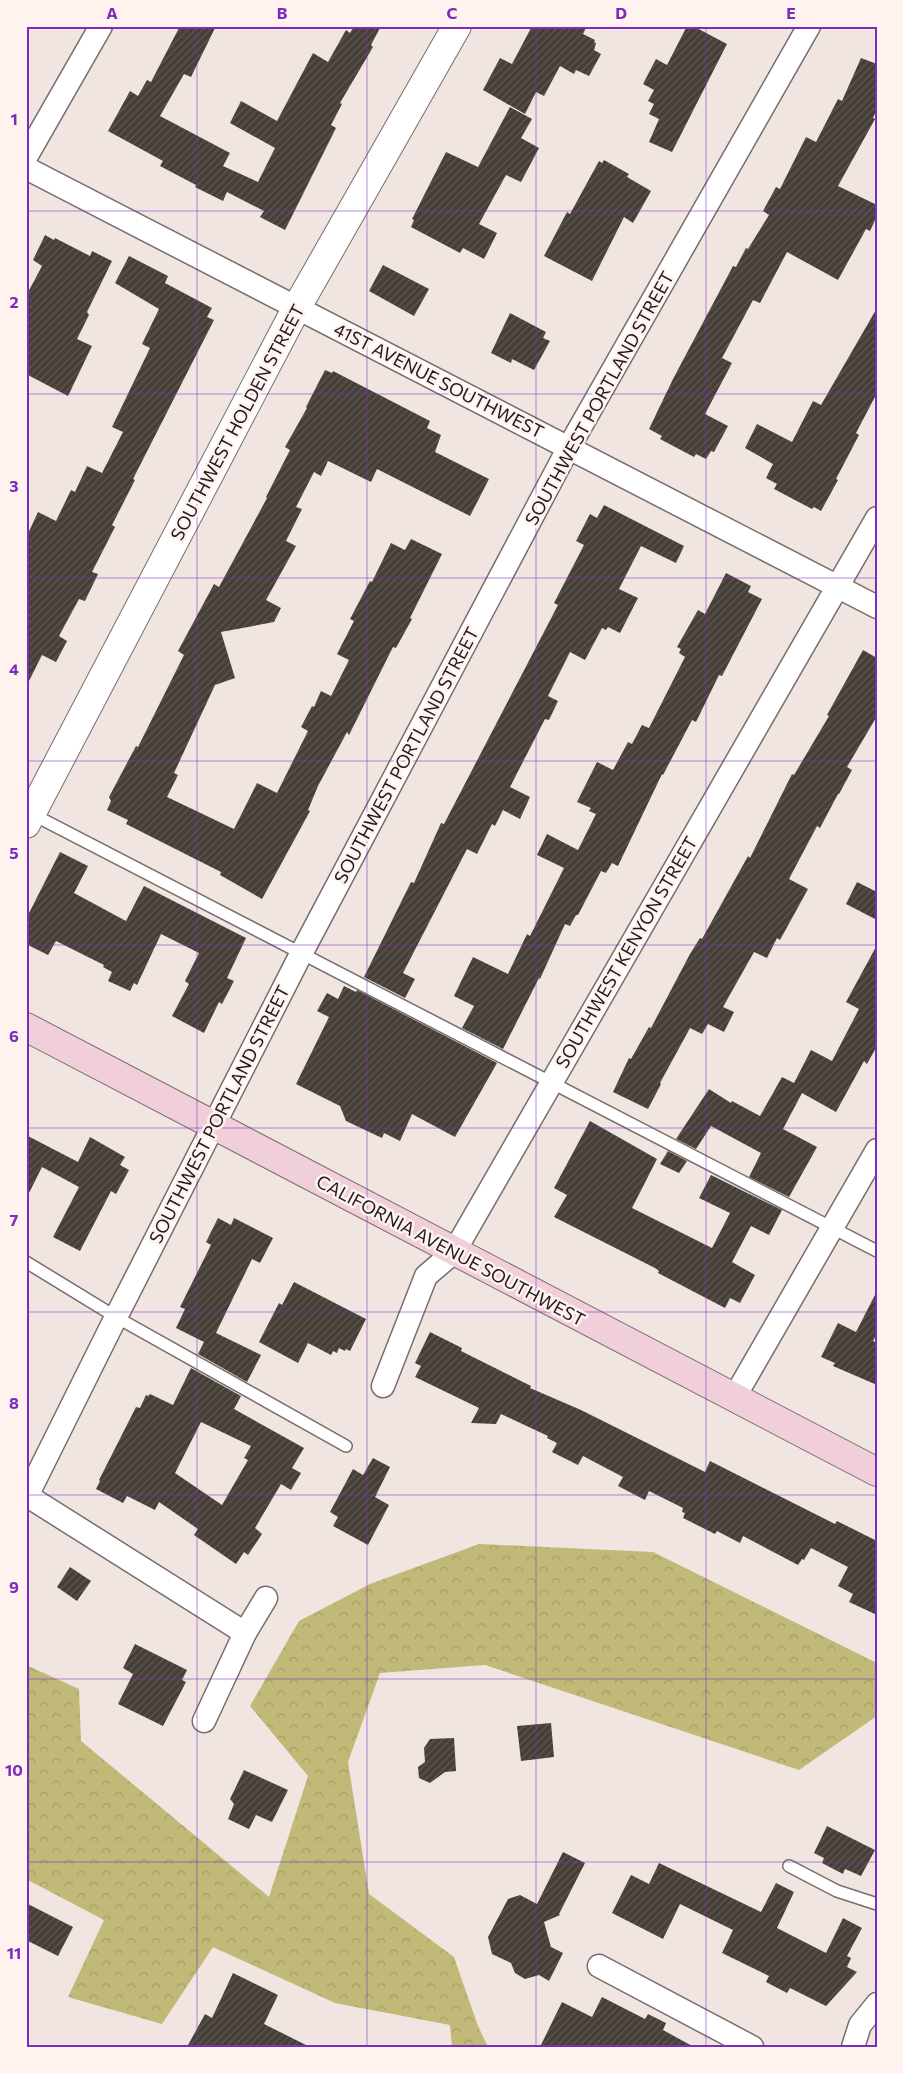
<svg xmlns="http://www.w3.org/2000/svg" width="903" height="2073" font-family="Commissioner,sans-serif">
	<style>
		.forest { fill: url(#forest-crowns) }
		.building { fill: url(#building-hatch); fill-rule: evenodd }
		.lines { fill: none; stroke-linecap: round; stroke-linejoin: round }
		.service-casing { stroke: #786d6a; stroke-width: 14 }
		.minor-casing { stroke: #786d6a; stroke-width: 25 }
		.tertiary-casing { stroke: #786d6a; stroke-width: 30 }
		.secondary-casing { stroke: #786d6a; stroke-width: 30 }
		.service { stroke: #fff; stroke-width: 11 }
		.minor { stroke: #fff; stroke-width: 22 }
		.tertiary { stroke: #fff; stroke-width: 28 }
		.secondary { stroke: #f0ceda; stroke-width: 28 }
		.grid { fill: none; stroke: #7b2cbf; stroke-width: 1; stroke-opacity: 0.55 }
		.labels { text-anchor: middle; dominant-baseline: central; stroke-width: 5; stroke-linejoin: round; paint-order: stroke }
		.street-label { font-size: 18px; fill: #201c1b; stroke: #fff2ef }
		.neatline { fill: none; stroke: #7b2cbf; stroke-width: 2 }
		.grid-label { font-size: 16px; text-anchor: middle; font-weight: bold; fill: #7b2cbf }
	</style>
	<defs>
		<pattern id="forest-crowns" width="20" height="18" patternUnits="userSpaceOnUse" patternTransform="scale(1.25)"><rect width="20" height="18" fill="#c0b977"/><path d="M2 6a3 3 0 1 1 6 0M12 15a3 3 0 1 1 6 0" fill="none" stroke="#a59e66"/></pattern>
		<pattern id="building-hatch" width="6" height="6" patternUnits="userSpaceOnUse" patternTransform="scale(1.25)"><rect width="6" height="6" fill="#463f38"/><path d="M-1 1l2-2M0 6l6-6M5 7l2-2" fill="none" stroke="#5e5852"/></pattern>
	</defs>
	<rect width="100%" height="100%" fill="#f1e5e2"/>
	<polygon class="forest" points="479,1544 653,1552 877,1663 877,1716 799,1770 485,1665 380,1673 348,1762 369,1894 454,1957 478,2026 488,2047 452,2047 450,2025 335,2003 213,1947 162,2024 68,1997 104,1920 26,1879 26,1665 79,1689 81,1741 269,1897 308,1776 250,1706 299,1621 370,1584"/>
	<g class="building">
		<polygon points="180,26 216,26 191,77 184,74 160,116 230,153 223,166 258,182 275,148 230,123 241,101 277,121 313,53 328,62 346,30 350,33 354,26 381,26 371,45 373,47 340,103 342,104 331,125 336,128 285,230 260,217 264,211 227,192 223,201 195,187 196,185 160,166 163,161 108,131 130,91 138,96 147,80 151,82"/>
		<polygon points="532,26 587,26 583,34 595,40 594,42 596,43 594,50 601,54 589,76 576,70 574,74 560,66 544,96 536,92 525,114 483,90 500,58 512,64"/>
		<polygon points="687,26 693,26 727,44 672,152 649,142 659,119 649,114 654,104 648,101 654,90 643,84 656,59 667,65"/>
		<polygon points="861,58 877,64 877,109 873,118 875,119 838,186 877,205 877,216 870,231 866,229 838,280 787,252 760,303 753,300 722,358 732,363 705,414 728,426 714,452 711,451 706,459 696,454 694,457 660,439 662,436 649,429 673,379 733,266 736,267 746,248 748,249 769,215 763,211 776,187 780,189 806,137 816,142 838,99 842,101"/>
		<polygon points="510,107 532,119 521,138 539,148 521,182 506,175 479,224 497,233 484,259 463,248 460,253 411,227 414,220 412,219 446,152 478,167"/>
		<polygon points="604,160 629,174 627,177 651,191 633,223 624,217 592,281 544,256 567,212 570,214 599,161 602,163"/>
		<polygon points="45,235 54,240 55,238 90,256 92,251 112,261 87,312 89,315 77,339 92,346 68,396 26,374 26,296 42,266 33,260"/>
		<polygon points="129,256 168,276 165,283 212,308 207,317 214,320 133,479 135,480 112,525 115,527 92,572 98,574 85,601 79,599 59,636 67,641 56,662 42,655 26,687 26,538 38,512 56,521 71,490 75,492 87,466 102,473 123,432 112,427 150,348 142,344 159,309 115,283"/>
		<polygon points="383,265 429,289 414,316 369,291"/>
		<polygon points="877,308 877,393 856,433 859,435 836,479 838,480 821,511 814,507 812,509 774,489 777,484 766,478 773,464 745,448 757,424 792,442 813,401 821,405"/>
		<polygon points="510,313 546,332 543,338 550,341 534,370 512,359 511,363 491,353"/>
		<polygon points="325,370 332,373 333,371 430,421 427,428 441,435 435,452 489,479 470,516 377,469 371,482 328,461 321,476 314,472 296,507 302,509 286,541 296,546 266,600 281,608 274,622 221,632 235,678 215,685 174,773 178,775 167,797 234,829 257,783 277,793 308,731 301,727 312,706 314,707 321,691 331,696 349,660 337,654 354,621 350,619 370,581 372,582 391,543 405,550 411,539 442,554 410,618 412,619 396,648 393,647 349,735 347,732 318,786 308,810 310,811 262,899 220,875 221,872 126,824 128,820 107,810 111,801 109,797 136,746 138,747 184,655 178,651 214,584 219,587 267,498 266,497 290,450 285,447 307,408 306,407"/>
		<polygon points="604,505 684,546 676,563 641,546 619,589 638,598 620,633 608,627 606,630 602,628 585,660 570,652 548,696 558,701 549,720 545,719 510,787 530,797 520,819 503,810 495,826 492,824 477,854 467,849 403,973 415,979 405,998 364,977 411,882 414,883 441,823 444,824 558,605 554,603 584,545 576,541 590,514 597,518"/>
		<polygon points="726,573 751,586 748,592 762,599 722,676 719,675 696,722 692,720 663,775 662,774 618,866 612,863 606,873 601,871 578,915 576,915 570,926 565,924 540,979 539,978 503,1049 462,1028 474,1006 454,996 473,957 508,974 527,934 530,936 564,868 537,855 547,834 578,850 596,814 589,811 591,808 577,802 597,762 613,770 628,742 632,744 642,725 649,728 685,657 679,653 681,649 677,647 698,610 705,614"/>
		<polygon points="863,650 877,658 877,716 847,767 852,770 839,794 838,794 820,828 817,826 789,879 808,889 780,940 777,938 767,958 754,952 723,1007 734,1012 724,1032 708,1024 702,1034 690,1028 660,1083 661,1084 648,1109 613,1092 629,1058 631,1059 649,1027 651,1028 690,954 700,938 702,939 748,856 750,858 792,774 794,775 829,716 827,715"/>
		<polygon points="60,852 88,866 74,893 126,921 144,886 246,938 227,978 234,981 222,1004 219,1002 204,1033 172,1016 189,984 185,981 199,953 161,934 137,985 134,983 130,991 108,981 112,972 103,967 104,965 56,941 48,955 26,944 26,919"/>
		<polygon points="857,882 877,892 877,920 846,904"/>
		<polygon points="877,945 877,1046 867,1064 864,1061 836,1112 802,1093 783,1129 817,1147 789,1197 749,1177 761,1153 711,1126 696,1149 676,1139 709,1089 731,1103 732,1101 760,1116 782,1077 794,1083 811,1050 832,1061 859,1009 846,1002"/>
		<polygon points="344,986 356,992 357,990 497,1063 455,1137 412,1114 400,1141 384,1133 382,1138 346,1121 340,1106 296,1084 329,1017 317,1011 327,993 338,999"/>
		<polygon points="590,1121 657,1159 632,1208 712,1248 730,1213 699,1198 711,1175 782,1210 769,1235 751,1226 732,1262 755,1275 740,1303 730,1298 725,1308 658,1273 659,1271 655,1268 554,1217 567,1195 554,1188"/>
		<polygon points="26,1135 78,1162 90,1137 125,1157 120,1165 129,1170 116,1194 111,1191 80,1251 53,1237 79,1187 42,1167 26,1199"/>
		<polygon points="668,1151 687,1161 679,1173 660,1164"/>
		<polygon points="218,1218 231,1225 234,1218 273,1238 260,1263 252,1259 216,1333 261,1355 247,1382 198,1354 204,1342 176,1328 185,1309 180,1307 211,1245 206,1242"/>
		<polygon points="294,1282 366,1319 350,1351 346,1349 345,1351 339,1348 337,1353 333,1351 331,1355 308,1343 298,1363 259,1342 279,1303 282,1305"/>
		<polygon points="877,1291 877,1334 873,1341 877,1343 877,1385 833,1366 835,1363 821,1357 838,1323 856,1332"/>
		<polygon points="430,1332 462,1348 461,1351 531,1386 530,1388 581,1410 705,1472 710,1461 835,1524 837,1521 877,1541 877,1615 849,1602 853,1594 838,1586 848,1567 811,1548 804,1560 802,1559 798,1565 743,1536 740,1543 717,1531 715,1534 683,1518 685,1513 682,1512 683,1508 649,1491 645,1500 618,1486 623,1477 583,1456 578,1465 552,1452 557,1443 547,1438 548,1436 501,1414 496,1424 471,1423 479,1408 415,1377 421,1366 415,1363"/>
		<path d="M 191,1368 L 241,1396 L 234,1409 L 304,1448 L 292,1468 L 301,1473 L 291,1490 L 281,1484 L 255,1528 L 262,1534 L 248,1555 L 244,1552 L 236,1564 L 194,1535 L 198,1529 L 159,1502 L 155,1510 L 127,1496 L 123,1503 L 96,1489 L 100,1481 L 99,1480 L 136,1407 L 140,1408 L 146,1395 L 148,1396 L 150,1394 L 173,1405 ZM 201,1422 L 251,1446 L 244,1458 L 248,1460 L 222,1505 L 175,1473 Z"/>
		<polygon points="373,1458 390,1467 375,1497 389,1505 368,1545 333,1526 338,1517 330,1512 353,1469 363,1475"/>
		<polygon points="70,1567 91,1581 77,1601 57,1587"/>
		<polygon points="135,1644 187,1670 182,1680 186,1682 163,1726 118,1704 133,1674 123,1668"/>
		<polygon points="551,1723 554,1757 521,1761 517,1726"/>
		<polygon points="454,1738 456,1771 445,1772 430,1783 419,1778 418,1767 425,1762 424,1748 430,1739"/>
		<polygon points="244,1770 288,1790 272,1822 256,1815 249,1829 228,1819 234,1804 230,1799"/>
		<polygon points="827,1826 875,1850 861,1876 845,1869 843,1874 822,1863 824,1858 814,1853"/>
		<polygon points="563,1852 585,1863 559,1914 560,1915 544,1922 551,1947 563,1953 549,1981 539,1975 525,1979 515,1973 511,1963 492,1954 488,1937 508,1899 520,1895 537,1904"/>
		<polygon points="659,1863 761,1912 776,1883 794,1892 777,1928 826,1953 843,1918 862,1928 847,1956 851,1958 847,1967 857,1972 826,2006 790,1988 787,1993 766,1982 769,1976 722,1953 733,1930 680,1904 663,1939 612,1913 631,1875 649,1884"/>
		<polygon points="26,1903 73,1927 58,1956 26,1940"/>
		<polygon points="233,1973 278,1995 264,2024 310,2047 187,2047 205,2014 212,2018"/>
		<polygon points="602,1997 645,2019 648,2014 666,2023 663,2030 694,2047 540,2047 562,2002 592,2017"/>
	</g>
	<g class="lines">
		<g class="service-casing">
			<g id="service">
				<polyline points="30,813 877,1251"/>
				<polyline points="26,1262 116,1317 346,1446"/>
				<polyline points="789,1866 837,1891 877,1904"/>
			</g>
		</g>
		<g class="minor-casing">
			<g id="minor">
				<polyline points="26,157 101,26"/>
				<polyline points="26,168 877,607"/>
				<polyline points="383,1386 426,1276 454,1252 877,518"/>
				<polyline points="734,1398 877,1150"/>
				<polyline points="26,1495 245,1633"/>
				<polyline points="27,1496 116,1317 301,954 569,447 809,26"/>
				<polyline points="204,1721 245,1633 266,1598"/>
				<polyline points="599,1966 752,2047"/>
				<polyline points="853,2047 860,2025 877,2004"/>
			</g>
		</g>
		<g class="tertiary-casing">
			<polyline id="tertiary" points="26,824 297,307 457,26"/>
		</g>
		<g class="secondary-casing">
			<polyline id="secondary" points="26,1027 877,1472"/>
		</g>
		<use href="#service" class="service"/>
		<use href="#minor" class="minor"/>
		<use href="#tertiary" class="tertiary"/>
		<use href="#secondary" class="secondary"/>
	</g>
	<path class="grid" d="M 197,26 L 197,2047M 367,26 L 367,2047M 536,26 L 536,2047M 706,26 L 706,2047M 26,211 L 877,211M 26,394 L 877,394M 26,578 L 877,578M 26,761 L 877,761M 26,945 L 877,945M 26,1128 L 877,1128M 26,1312 L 877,1312M 26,1495 L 877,1495M 26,1679 L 877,1679M 26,1862 L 877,1862"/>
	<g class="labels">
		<g class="street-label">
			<text transform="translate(439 380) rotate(27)">41ST AVENUE SOUTHWEST</text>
			<text transform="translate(599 398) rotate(-61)">SOUTHWEST PORTLAND STREET</text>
			<text transform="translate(237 422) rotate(-62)">SOUTHWEST HOLDEN STREET</text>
			<text transform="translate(406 755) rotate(-62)">SOUTHWEST PORTLAND STREET</text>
			<text transform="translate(626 952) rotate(-60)">SOUTHWEST KENYON STREET</text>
			<text transform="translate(219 1114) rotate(-63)">SOUTHWEST PORTLAND STREET</text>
			<text transform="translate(451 1250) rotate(28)">CALIFORNIA AVENUE SOUTHWEST</text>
		</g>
	</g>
	<rect width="903" height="2073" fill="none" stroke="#fff2ef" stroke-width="55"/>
	<rect x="28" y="28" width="848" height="2018" class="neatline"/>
	<g class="grid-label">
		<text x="112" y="19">A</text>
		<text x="282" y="19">B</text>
		<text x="452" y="19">C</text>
		<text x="621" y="19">D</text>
		<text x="791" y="19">E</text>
		<text x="14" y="125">1</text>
		<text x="14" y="308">2</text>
		<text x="14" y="492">3</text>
		<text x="14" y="675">4</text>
		<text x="14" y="859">5</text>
		<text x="14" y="1042">6</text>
		<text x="14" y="1226">7</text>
		<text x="14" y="1409">8</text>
		<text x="14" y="1593">9</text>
		<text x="14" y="1776">10</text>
		<text x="14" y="1959">11</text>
	</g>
</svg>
